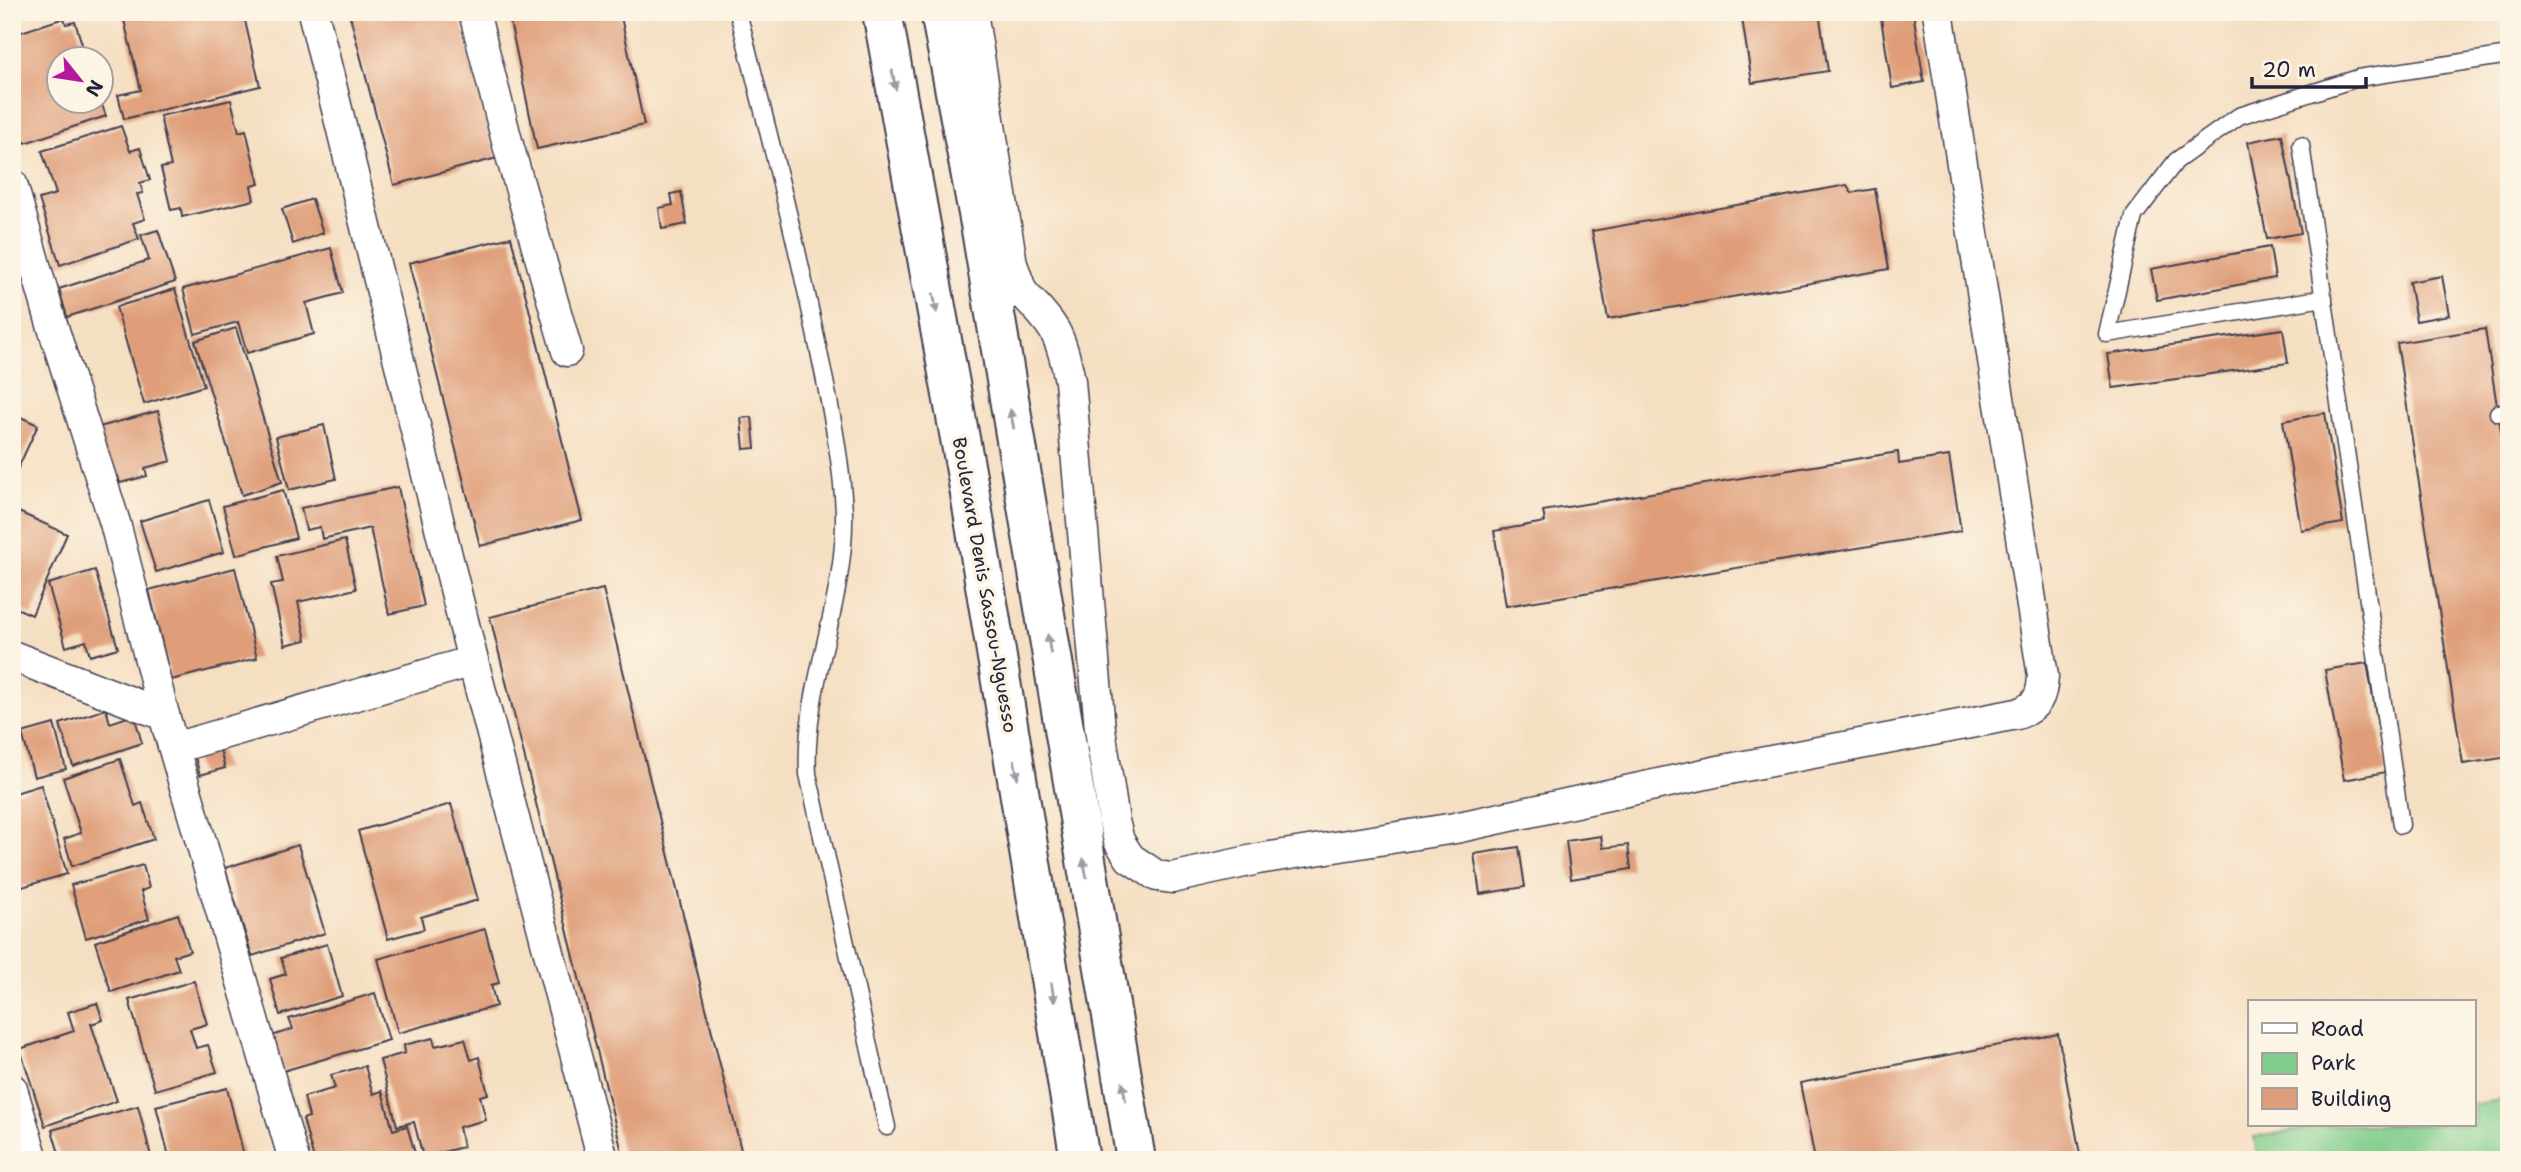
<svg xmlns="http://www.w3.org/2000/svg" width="2521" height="1172" font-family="'Shantell Sans',sans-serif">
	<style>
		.green { fill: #81ce8d; stroke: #527864; stroke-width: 2 }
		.building { fill: #df9e79 }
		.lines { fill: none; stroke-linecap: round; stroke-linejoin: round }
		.service-casing { stroke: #423e4f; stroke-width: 19 }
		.minor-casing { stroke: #423e4f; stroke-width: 33 }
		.primary-casing { stroke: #423e4f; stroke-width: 42 }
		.service { stroke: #fff; stroke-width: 16 }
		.minor { stroke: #fff; stroke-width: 30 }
		.primary { stroke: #fff; stroke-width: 38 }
		.oneway { fill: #9c9ca7 }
		.labels { text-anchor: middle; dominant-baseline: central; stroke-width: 7; stroke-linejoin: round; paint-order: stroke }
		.street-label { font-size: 19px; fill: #22223b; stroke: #fcf5e5 }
	</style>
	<rect width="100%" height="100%" fill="#fcf5e5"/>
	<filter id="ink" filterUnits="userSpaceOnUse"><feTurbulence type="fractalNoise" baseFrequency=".0143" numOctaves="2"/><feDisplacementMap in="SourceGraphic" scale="14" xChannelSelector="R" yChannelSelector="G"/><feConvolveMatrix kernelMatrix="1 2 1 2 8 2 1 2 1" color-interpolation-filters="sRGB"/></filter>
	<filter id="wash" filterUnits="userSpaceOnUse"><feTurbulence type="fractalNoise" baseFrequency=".00686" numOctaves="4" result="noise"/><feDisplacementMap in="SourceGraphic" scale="28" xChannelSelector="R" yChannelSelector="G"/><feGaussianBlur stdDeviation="1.57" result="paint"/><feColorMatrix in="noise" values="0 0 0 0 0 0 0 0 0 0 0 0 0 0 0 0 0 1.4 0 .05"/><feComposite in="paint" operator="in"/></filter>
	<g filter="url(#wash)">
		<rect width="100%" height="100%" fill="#f5dfc2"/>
		<polygon class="green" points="2509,1099 2509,1160 2258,1160 2254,1137 2336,1125 2474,1125 2474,1104"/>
		<g id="blocks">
			<g class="building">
				<polygon points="122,12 243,12 260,86 124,119 118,95 141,90"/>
				<polygon points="349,12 459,12 497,158 394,185"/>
				<polygon points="508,12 620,12 644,125 537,149"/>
				<polygon points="1741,12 1819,12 1828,71 1752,83"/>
				<polygon points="1880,12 1913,12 1924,82 1892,88"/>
				<polygon points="64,18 66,24 75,22 87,60 60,60 60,102 101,102 106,116 25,143 12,103 12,35"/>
				<polygon points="231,100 239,132 246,130 259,184 251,186 254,200 182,217 181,208 171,210 161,168 171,166 160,116"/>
				<polygon points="121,126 130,151 140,148 150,180 140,183 143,193 137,194 145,219 133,223 139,239 60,265 39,199 56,194 42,151"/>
				<polygon points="2282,135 2301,233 2267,239 2248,142"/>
				<polygon points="1847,185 1852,193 1875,189 1889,269 1608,319 1592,231"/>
				<polygon points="681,192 687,224 662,229 659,208 673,205 671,194"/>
				<polygon points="312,199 323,233 293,244 282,209"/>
				<polygon points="158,230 175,282 67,317 59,289 149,260 141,235"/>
				<polygon points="511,237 582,520 480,546 409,263"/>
				<polygon points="2270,247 2275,278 2157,300 2151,269"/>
				<polygon points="331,248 343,293 306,303 314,334 247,353 238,322 195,334 183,289"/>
				<polygon points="2442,276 2449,315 2416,321 2409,282"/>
				<polygon points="175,289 204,386 144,404 116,307"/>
				<polygon points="236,328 282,482 242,495 195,341"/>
				<polygon points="2283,329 2288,363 2113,388 2108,354"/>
				<polygon points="2485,329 2502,438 2509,438 2509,757 2463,764 2397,343"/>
				<polygon points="158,411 171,461 145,468 147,476 120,483 118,476 110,478 92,429"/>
				<polygon points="12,413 38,425 12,481"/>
				<polygon points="2325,413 2343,523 2301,530 2283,421"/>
				<polygon points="752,417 755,448 744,449 741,418"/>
				<polygon points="324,425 336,479 289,490 276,437"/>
				<polygon points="1898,452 1899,464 1949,456 1961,531 1506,606 1494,531 1545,522 1543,511"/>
				<polygon points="398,487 424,606 389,614 370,528 322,539 320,527 306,530 301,508"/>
				<polygon points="283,490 296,538 236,555 223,506"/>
				<polygon points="209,500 224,552 156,572 140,521"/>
				<polygon points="12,509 67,534 32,615 12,606"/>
				<polygon points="345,540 356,589 298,602 306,640 285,645 271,584 283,582 277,556"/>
				<polygon points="235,568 257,658 171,680 149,590"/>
				<polygon points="95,570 118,648 90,656 86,641 66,647 48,584"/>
				<polygon points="603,589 743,1158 735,1160 624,1160 490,617"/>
				<polygon points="2367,663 2386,772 2344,780 2325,670"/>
				<polygon points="106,709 110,723 134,715 142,743 73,766 60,724"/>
				<polygon points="54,724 66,769 34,777 22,733"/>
				<polygon points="219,746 225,768 200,775 194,753"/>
				<polygon points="120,759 135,806 142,803 154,839 72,866 64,839 81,833 63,778"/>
				<polygon points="41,785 67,874 12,890 12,794"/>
				<polygon points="451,804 478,900 421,917 424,929 388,939 358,831"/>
				<polygon points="1601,836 1603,848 1628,845 1631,869 1571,879 1566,841"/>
				<polygon points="298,845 325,933 252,956 225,868"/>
				<polygon points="1519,847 1525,887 1480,894 1474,854"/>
				<polygon points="143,865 149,888 141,891 149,919 86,938 71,885"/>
				<polygon points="178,914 190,951 174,956 179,970 111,992 95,942"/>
				<polygon points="485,929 499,983 491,985 496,1006 398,1033 378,959"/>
				<polygon points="327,944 342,996 280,1015 270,979 286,974 281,958"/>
				<polygon points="194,981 207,1024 190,1029 196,1048 208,1045 217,1072 155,1090 129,1000"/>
				<polygon points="375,993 389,1040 283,1071 272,1036 293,1029 289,1019"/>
				<polygon points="97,1003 103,1020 91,1024 117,1101 45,1126 20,1049 74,1031 68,1012"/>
				<polygon points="2058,1034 2081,1160 1815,1160 1800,1083"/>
				<polygon points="433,1038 435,1046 465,1039 471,1060 479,1057 488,1094 480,1096 486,1120 459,1127 463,1147 423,1157 414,1122 397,1126 380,1060 405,1053 404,1045"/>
				<polygon points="365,1066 373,1094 382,1091 393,1130 407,1126 415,1153 390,1160 314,1160 303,1119 309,1117 304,1097 335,1088 331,1075"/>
				<polygon points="227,1088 245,1160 170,1160 156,1106"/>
				<polygon points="138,1106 152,1160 61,1160 52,1130"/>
			</g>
		</g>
	</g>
	<g filter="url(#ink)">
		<use href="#blocks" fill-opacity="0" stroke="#423e4f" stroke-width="2"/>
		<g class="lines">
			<g class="service-casing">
				<g id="service">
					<path d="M 738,12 C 766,123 795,234 818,347 C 829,401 842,458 844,514 C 846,604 803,686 808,774 L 887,1127"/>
					<polyline points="2301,145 2401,825"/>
					<polyline points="2324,298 2107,334 2134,216 2176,161 2239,116 2358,78 2509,55"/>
					<polyline points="2498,413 2509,411"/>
				</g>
			</g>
			<g class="minor-casing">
				<g id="minor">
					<polyline points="313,12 473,661 603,1160"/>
					<polyline points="474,12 508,145 567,351"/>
					<polyline points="972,12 1012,264 1022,292"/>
					<polyline points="12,184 51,321 115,523 164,715 294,1160"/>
					<path d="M 991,295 L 1022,292 C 1055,326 1061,334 1070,381 L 1100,729 L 1114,821 L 1119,841 L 1130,858 L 1157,876 L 1172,878 L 1258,859 L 1455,828 L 1719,771 L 2017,714 C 2037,707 2042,697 2043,676 L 1938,12"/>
					<polyline points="12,656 164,715"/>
					<polyline points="174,748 473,661"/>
					<polyline points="12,1089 33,1160"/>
				</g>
			</g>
			<g class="primary-casing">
				<g id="primary">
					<polyline points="882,12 968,482 1080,1160"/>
					<polyline points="940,12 980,224 1136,1160"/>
				</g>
			</g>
			<use href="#service" class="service"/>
			<use href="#minor" class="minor"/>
			<use href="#primary" class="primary"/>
		</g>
		<defs><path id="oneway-solid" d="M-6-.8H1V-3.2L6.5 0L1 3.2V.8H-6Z" transform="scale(1.75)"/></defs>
		<g class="oneway">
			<use href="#oneway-solid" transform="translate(894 80) rotate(79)"/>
			<use href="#oneway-solid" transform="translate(935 303) rotate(80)"/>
			<use href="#oneway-solid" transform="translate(1012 419) rotate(-100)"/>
			<use href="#oneway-solid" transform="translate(1049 644) rotate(-99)"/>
			<use href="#oneway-solid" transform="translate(1016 769) rotate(80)"/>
			<use href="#oneway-solid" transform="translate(1085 868) rotate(-100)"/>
			<use href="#oneway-solid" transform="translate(1053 993) rotate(81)"/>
			<use href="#oneway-solid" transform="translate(1124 1092) rotate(-100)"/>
		</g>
	</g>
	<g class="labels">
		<g class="street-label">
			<text transform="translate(985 585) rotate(80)">Boulevard Denis Sassou-Nguesso</text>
		</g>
	</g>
	<rect width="2521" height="1172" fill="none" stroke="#fcf5e5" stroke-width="42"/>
	<rect x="2248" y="1000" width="228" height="126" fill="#fcf5e5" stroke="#a5a1a1" stroke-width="2"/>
	<rect x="2262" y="1023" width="35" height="10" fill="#ffffff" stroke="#a5a1a1" stroke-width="2"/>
	<text x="2311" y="1036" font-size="21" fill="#22223b">Road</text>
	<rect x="2262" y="1053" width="35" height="21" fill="#81ce8d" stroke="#a5a1a1" stroke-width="2"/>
	<text x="2311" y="1070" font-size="21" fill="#22223b">Park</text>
	<rect x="2262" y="1088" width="35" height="21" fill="#df9e79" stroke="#a5a1a1" stroke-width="2"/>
	<text x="2311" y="1106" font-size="21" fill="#22223b">Building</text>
	<g transform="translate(80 80) rotate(120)"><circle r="33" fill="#fcf5e5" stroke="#a5a1a1" stroke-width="2"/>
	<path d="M0-5L12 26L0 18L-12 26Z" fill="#b5179e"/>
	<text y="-10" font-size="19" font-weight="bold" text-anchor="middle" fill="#22223b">N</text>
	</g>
	<path d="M2252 77v10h114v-10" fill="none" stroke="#22223b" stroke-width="3.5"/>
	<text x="2262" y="77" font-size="21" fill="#22223b" stroke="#fcf5e5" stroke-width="5" paint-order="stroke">20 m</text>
</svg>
